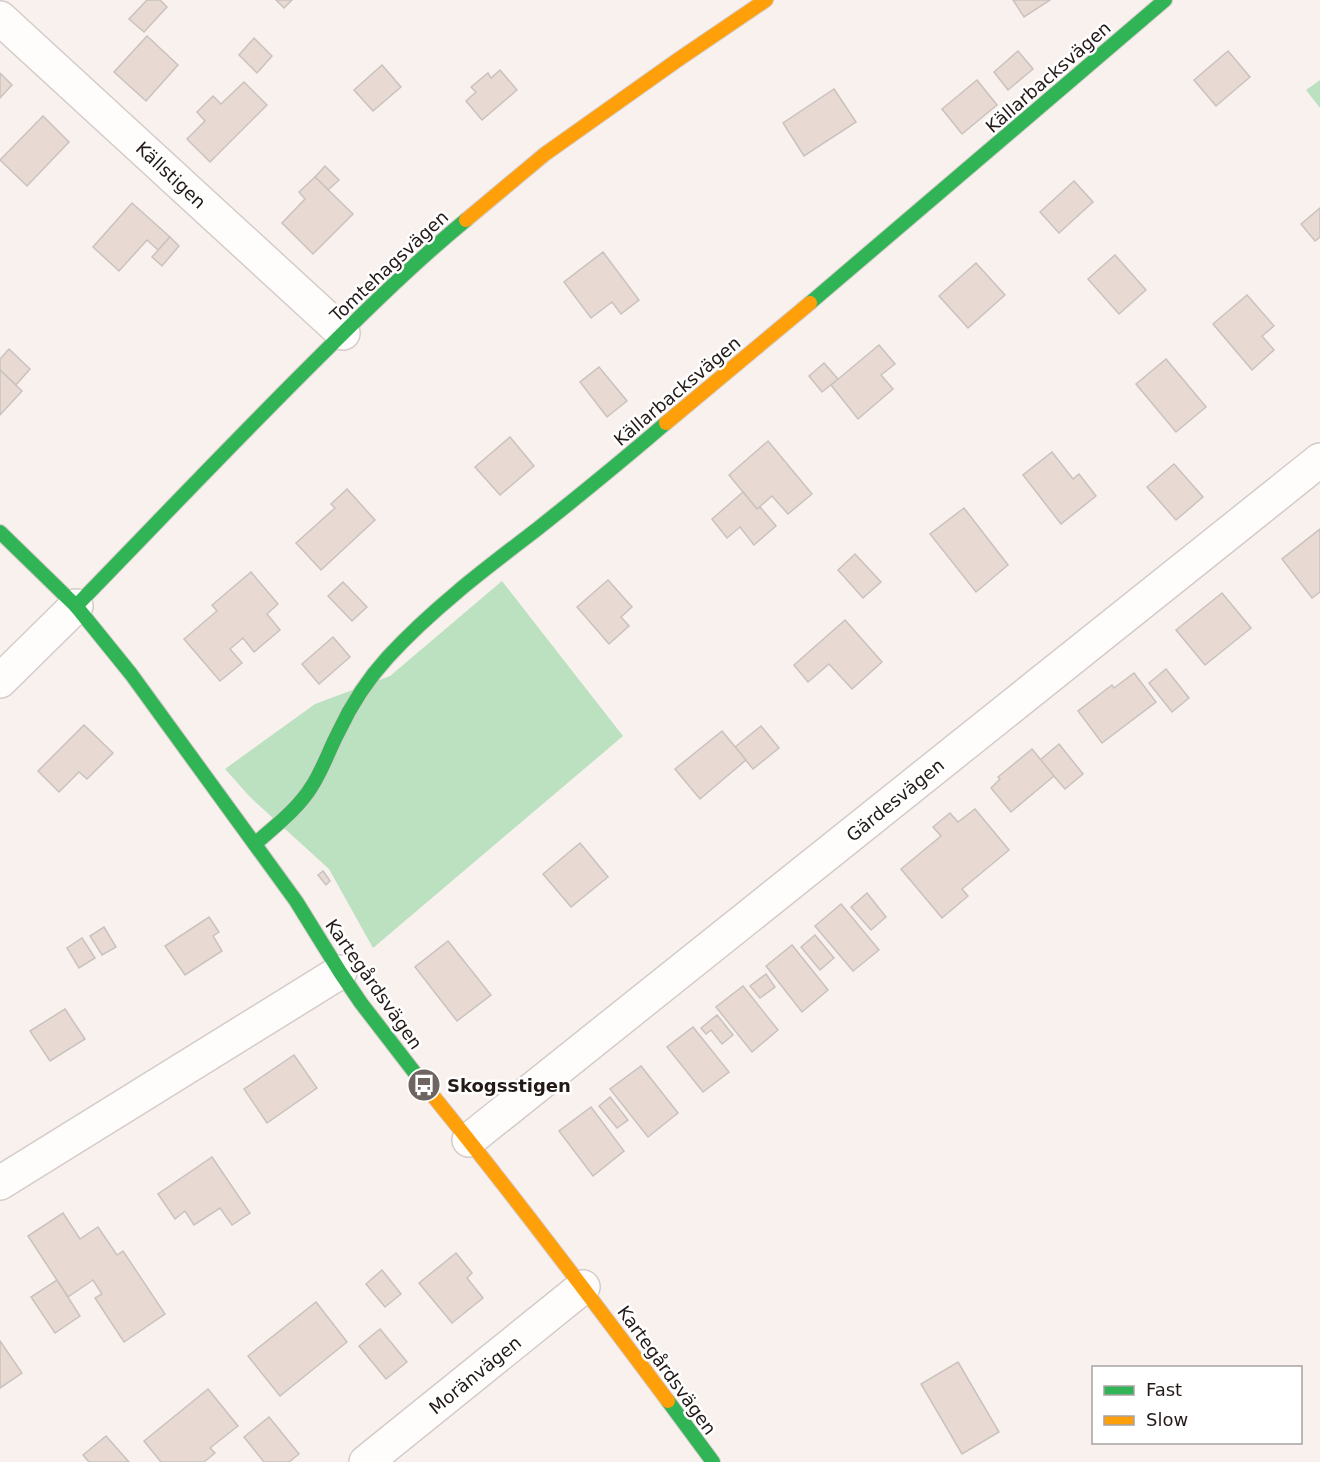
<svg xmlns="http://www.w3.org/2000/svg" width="1320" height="1462" font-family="'DejaVu Sans',sans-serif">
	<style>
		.green { fill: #bbe1c0 }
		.building { fill: #e8d9d3; stroke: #cac2be; stroke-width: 1.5 }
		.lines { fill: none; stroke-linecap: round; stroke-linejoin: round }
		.street-casing { stroke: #d5ccc9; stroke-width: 36 }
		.fast-casing { stroke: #d5ccc9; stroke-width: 16 }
		.slow-casing { stroke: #d5ccc9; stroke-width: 16 }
		.street { stroke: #fefdfc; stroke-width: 33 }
		.fast { stroke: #30b455; stroke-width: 14 }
		.slow { stroke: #ff9f0a; stroke-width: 14 }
		.labels { text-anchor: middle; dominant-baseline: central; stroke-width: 5; stroke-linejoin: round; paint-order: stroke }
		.street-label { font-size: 18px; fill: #231a17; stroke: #fff }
		.poi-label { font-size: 18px; font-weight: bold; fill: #231a17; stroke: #fff; text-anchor: start }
	</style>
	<rect width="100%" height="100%" fill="#f9f1ee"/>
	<g class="green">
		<polygon points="1320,80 1320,108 1306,90"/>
		<polygon points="502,581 623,736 373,948 329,869 250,797 225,769 315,704 390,676"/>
	</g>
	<g class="building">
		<polygon points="147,0 160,0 167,7 144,32 129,19"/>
		<polygon points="276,0 292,0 284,8"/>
		<polygon points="1013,0 1050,0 1024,17"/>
		<polygon points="147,36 178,65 146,101 114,72"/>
		<polygon points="254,38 272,56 257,73 239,55"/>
		<polygon points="1018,51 1033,69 1008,90 994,72"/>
		<polygon points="1228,51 1250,77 1216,106 1194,80"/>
		<polygon points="382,65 401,87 373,111 354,90"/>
		<polygon points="500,70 517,90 482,120 466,101 476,92 471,87 488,73 491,78"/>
		<polygon points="0,73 12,85 0,98"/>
		<polygon points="977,80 997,105 962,134 942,109"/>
		<polygon points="244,82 267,105 210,162 187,139 205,121 197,112 213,96 221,104"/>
		<polygon points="834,89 856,122 804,156 783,123"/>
		<polygon points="43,116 69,142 27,186 0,160"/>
		<polygon points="325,166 339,180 328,190 315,177"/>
		<polygon points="315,177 353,214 313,254 282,223 305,199 299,192"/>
		<polygon points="1074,181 1093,202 1059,233 1040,212"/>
		<polygon points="132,203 170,237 158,250 147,240 119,271 93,247"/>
		<polygon points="1320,208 1320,237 1315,241 1301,224"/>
		<polygon points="170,237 179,246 162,266 152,257"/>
		<polygon points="603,252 639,300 621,314 612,302 591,318 564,282"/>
		<polygon points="1115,255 1146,290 1119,314 1088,279"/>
		<polygon points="976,263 1005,295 968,328 939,296"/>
		<polygon points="1247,295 1274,326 1262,336 1274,350 1252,370 1213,324"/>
		<polygon points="879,345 895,364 881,375 893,389 858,419 831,385"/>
		<polygon points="9,349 30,369 16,385 0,370 0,359"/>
		<polygon points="1166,359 1206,407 1176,432 1136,384"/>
		<polygon points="824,363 838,379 822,392 809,376"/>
		<polygon points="599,367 627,401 607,417 580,382"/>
		<polygon points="0,370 22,391 0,415"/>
		<polygon points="510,437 534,466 500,495 475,467"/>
		<polygon points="768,441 812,494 788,514 772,496 757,509 729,475"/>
		<polygon points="1052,452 1073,479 1079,474 1096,496 1061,524 1023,475"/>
		<polygon points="1174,464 1203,497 1176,520 1147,487"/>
		<polygon points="347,489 375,520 321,570 296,543 335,508 331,504"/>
		<polygon points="743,492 757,509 760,507 776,526 754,545 740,527 727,538 712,519"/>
		<polygon points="964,508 1008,565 976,592 930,534"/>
		<polygon points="1320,529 1320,592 1312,598 1282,559"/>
		<polygon points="855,554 881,582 863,598 838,570"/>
		<polygon points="251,572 278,604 267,614 280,630 254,652 243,638 230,649 242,663 220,681 184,639 217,611 212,605"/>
		<polygon points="608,580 632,607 621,617 629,626 609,644 577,607"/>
		<polygon points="343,582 367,607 352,621 328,596"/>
		<polygon points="1222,593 1251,628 1205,665 1176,630"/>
		<polygon points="845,620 882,662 852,689 829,664 808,682 794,665"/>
		<polygon points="333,637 350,657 319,684 302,664"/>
		<polygon points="1166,669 1189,698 1172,712 1149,683"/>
		<polygon points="1134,673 1156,702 1102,743 1078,711 1112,685 1114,688"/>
		<polygon points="84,725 113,753 87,779 79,772 59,792 38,771"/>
		<polygon points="761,726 779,748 753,769 735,747"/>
		<polygon points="722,731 746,760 700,799 675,769"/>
		<polygon points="1059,744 1083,774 1065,789 1040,760"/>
		<polygon points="1032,749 1054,776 1011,812 991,788 1000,779 998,777"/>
		<polygon points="975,809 1009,850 962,889 968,896 942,918 901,869 941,836 933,827 950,813 958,822"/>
		<polygon points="580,843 608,877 571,907 543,874"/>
		<polygon points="323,871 330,881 326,885 318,875"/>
		<polygon points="867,893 886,917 871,930 851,907"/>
		<polygon points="841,904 879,950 853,971 815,926"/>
		<polygon points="209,917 219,932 213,936 222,951 185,975 165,946"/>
		<polygon points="104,927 116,947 102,955 90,936"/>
		<polygon points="815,935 834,958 820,970 801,947"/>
		<polygon points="82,938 95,958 79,968 67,948"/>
		<polygon points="448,941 491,995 457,1021 415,967"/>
		<polygon points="792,945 828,990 802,1012 766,966"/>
		<polygon points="766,974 775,987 760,998 750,986"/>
		<polygon points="743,986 778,1030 752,1052 716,1007"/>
		<polygon points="65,1009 85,1039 50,1061 30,1031"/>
		<polygon points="717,1015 733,1035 722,1044 711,1030 706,1034 701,1028"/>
		<polygon points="693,1027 729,1072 703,1092 667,1047"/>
		<polygon points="294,1055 317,1088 267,1123 244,1089"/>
		<polygon points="641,1066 678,1113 648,1137 610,1089"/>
		<polygon points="610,1097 628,1120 617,1128 599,1106"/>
		<polygon points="591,1107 624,1151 593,1176 559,1131"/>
		<polygon points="212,1157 250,1213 232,1225 220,1208 194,1225 185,1211 175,1219 158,1194"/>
		<polygon points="63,1213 80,1239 98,1227 117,1255 123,1251 165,1314 124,1342 95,1298 102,1294 93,1280 68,1297 28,1236"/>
		<polygon points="456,1253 472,1273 467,1278 483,1298 452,1323 419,1283"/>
		<polygon points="382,1270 401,1294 385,1307 366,1284"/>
		<polygon points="57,1280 80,1316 55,1333 31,1297"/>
		<polygon points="316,1302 347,1342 280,1396 248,1356"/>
		<polygon points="380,1329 407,1362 386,1379 359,1346"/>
		<polygon points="0,1341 22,1373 0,1388"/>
		<polygon points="958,1362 999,1432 962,1454 921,1384"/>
		<polygon points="208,1389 238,1426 210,1448 215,1453 204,1462 161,1462 144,1441"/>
		<polygon points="269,1417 299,1454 289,1462 264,1462 244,1437"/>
		<polygon points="106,1436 129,1462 89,1462 83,1455"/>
	</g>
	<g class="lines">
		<g class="street-casing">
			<g id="street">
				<polyline points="0,18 343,333"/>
				<polyline points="0,681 76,606"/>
				<polyline points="469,1140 1320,460"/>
				<polyline points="0,1183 340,972"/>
				<polyline points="366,1462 583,1287"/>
			</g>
		</g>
		<g class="fast-casing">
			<g id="fast">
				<polyline points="810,303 1165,0"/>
				<polyline points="0,532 76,606 131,674 296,901 340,972 361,1003 425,1086"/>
				<path d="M 76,606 C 151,529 225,451 301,375 C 354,322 408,268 466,220"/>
				<path d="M 255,844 C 275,826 298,809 312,786 C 323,769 329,750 338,733 C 351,705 367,680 388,657 C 432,609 485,569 536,530 C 580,495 623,460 666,423"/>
				<polyline points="668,1401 713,1462"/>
			</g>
		</g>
		<g class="slow-casing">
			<g id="slow">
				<polyline points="466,220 545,154 679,59 766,0"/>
				<polyline points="666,423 810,303"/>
				<path d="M 425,1086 C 509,1189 589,1295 668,1401"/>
			</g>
		</g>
		<use href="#street" class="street"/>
		<use href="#fast" class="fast"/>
		<use href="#slow" class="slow"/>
	</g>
	<defs>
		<g id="bus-disc" transform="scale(1.725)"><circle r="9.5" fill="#6e6562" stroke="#fff"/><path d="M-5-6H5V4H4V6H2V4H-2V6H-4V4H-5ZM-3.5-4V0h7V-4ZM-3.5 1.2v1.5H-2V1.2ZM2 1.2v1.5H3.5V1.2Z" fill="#fff"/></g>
	</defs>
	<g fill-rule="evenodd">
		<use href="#bus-disc" x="424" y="1085"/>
	</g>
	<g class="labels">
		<g class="street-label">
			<text transform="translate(1048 77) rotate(-41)">Källarbacksvägen</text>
			<text transform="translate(171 175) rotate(43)">Källstigen</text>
			<text transform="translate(389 266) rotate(-43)">Tomtehagsvägen</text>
			<text transform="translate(677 391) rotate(-40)">Källarbacksvägen</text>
			<text transform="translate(895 800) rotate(-39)">Gärdesvägen</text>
			<text transform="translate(374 984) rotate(55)">Kartegårdsvägen</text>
			<text transform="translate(667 1370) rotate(54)">Kartegårdsvägen</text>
			<text transform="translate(475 1375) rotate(-39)">Moränvägen</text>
		</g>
		<g class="poi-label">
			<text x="447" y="1085">Skogsstigen</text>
		</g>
	</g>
	<rect x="1092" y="1366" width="210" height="78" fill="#ffffff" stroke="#a7a3a2" stroke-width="1.5"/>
	<rect x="1104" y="1386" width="30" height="9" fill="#30b455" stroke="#a7a3a2" stroke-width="1.5"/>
	<text x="1146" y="1396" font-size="18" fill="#231a17">Fast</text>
	<rect x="1104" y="1416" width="30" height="9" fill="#ff9f0a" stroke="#a7a3a2" stroke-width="1.5"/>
	<text x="1146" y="1426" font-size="18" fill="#231a17">Slow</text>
</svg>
